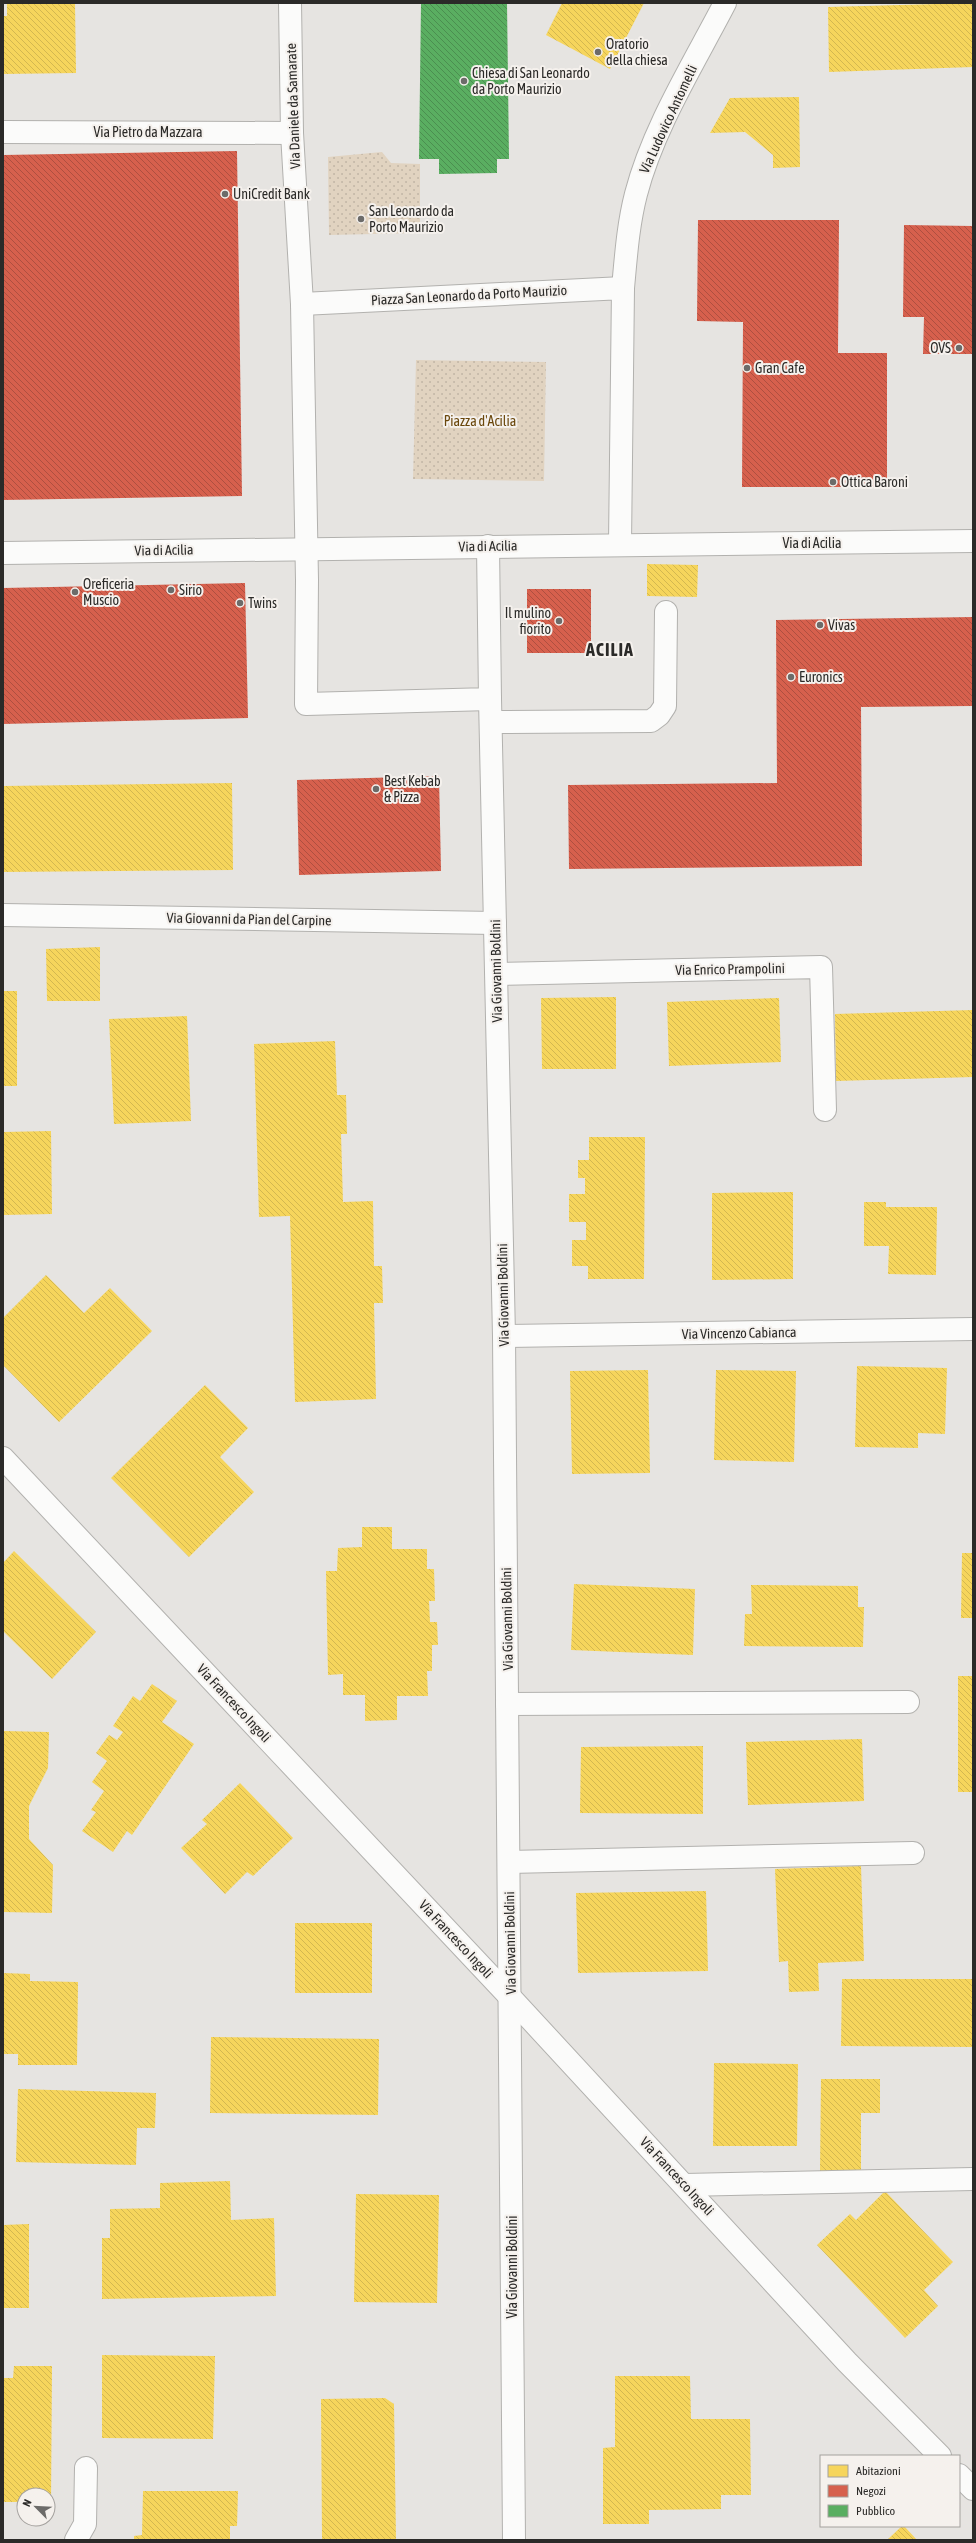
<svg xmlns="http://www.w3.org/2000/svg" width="976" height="2543" font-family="'Asap Condensed',sans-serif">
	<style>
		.grass { fill: url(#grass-dots) }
		.homes { fill: url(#homes-back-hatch) }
		.shops { fill: url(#shops-back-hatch) }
		.public { fill: url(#public-back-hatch) }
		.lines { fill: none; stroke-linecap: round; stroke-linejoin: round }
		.minor-casing { stroke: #b2b1ae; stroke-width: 24 }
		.minor { stroke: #fbfbfa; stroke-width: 22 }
		.poi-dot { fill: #6c6b69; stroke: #f5f1ed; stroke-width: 1.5 }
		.labels { text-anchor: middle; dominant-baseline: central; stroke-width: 4; stroke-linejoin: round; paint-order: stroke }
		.poi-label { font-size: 14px; fill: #2b2a28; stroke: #f5f1ed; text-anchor: start }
		.street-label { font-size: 14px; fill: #2b2a28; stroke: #f5f1ed }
		.park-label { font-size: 14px; fill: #6a470b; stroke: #f5f1ed }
		.district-label { font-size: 18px; font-weight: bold; letter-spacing: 1px; fill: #2b2a28; stroke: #f5f1ed }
	</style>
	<defs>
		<pattern id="grass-dots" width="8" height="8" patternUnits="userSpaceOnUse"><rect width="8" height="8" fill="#e1d3c0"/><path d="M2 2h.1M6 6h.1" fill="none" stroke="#c1b5a5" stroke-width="1.8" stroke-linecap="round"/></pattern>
		<pattern id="homes-back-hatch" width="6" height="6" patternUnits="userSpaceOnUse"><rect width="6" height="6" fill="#f6d55c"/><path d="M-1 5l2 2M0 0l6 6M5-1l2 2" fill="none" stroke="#d3b750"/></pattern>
		<pattern id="shops-back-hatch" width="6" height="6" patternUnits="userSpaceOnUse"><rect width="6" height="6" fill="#d6604d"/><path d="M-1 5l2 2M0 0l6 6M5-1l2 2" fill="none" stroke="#ae4f40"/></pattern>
		<pattern id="public-back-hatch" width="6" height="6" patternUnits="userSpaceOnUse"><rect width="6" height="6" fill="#5aae61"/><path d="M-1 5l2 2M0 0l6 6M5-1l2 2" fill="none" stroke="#4b8e50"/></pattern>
	</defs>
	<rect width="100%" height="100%" fill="#e6e4e1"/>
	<g class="grass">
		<polygon points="382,152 391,163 420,164 420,233 329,235 328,157"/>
		<polygon points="416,360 546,362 544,481 413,479"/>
	</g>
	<g class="homes">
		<polygon points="7,3 75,3 76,73 3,74 3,16 7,16"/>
		<polygon points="562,3 644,3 610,69 546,35"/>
		<polygon points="973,3 973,67 829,72 828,7"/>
		<polygon points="799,97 800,167 773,168 773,155 745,132 710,133 730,98"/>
		<polygon points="647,564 698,565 697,597 647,596"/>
		<polygon points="232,783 233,870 3,872 3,786"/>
		<polygon points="100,947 100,1001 47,1001 46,949"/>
		<rect x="3" y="991" width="14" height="95"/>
		<polygon points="616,997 616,1069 542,1069 541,998"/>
		<polygon points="779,998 781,1062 669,1066 667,1002"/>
		<polygon points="973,1010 973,1077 836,1081 835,1014"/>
		<polygon points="187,1016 191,1121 114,1124 109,1019"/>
		<polygon points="335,1041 337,1095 346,1095 347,1134 341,1134 343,1202 373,1201 374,1266 382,1266 383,1303 374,1303 376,1399 295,1402 290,1216 259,1217 254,1044"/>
		<polygon points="51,1131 52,1214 3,1215 3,1132"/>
		<polygon points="589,1137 645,1137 644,1279 588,1279 588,1266 572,1266 572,1240 586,1240 586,1222 569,1222 569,1194 585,1194 585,1178 578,1178 578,1160 589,1160"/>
		<polygon points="793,1192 793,1279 712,1280 712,1193"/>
		<polygon points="864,1202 886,1202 886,1207 937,1207 936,1275 888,1274 889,1246 864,1246"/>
		<polygon points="46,1275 84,1313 110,1288 152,1331 59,1422 3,1365 3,1318"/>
		<polygon points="857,1366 947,1368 945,1434 918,1433 918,1448 855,1447"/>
		<polygon points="648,1370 650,1473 572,1474 570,1371"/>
		<polygon points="716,1370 796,1371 794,1462 714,1460"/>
		<polygon points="205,1385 248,1428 220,1457 254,1492 189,1557 111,1478"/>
		<polygon points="362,1527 392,1527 392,1549 427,1549 427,1569 434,1569 435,1601 429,1601 430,1622 437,1622 438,1645 432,1645 432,1671 427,1671 428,1696 397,1696 397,1720 365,1721 365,1695 343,1695 343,1674 328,1675 326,1571 337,1571 338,1548 362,1547"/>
		<polygon points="14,1551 96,1632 52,1679 3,1631 3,1563"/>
		<polygon points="962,1553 973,1553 973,1618 961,1618"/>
		<polygon points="574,1584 695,1589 693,1655 571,1650"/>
		<polygon points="751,1585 858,1586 858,1607 864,1607 863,1647 744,1646 745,1614 752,1614"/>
		<rect x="958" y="1676" width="15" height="116"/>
		<polygon points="152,1684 177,1701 162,1722 194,1744 132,1835 127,1831 113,1852 82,1831 96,1812 91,1810 104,1791 92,1782 107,1761 96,1753 109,1735 117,1740 123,1732 113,1726 133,1696 140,1701"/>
		<polygon points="3,1731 49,1732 48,1768 29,1806 29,1839 53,1865 52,1913 3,1912"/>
		<polygon points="862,1739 864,1801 748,1805 746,1742"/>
		<polygon points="703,1746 703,1814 580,1813 581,1747"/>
		<polygon points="240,1783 293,1838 253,1876 247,1872 225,1894 181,1848 207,1824 202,1820"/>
		<polygon points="861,1866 864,1961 818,1963 819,1991 789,1992 788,1961 779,1962 775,1869"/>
		<polygon points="706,1891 708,1971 578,1973 576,1893"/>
		<rect x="295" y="1923" width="77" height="70"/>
		<polygon points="3,1973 30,1974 30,1981 78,1982 77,2065 18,2065 18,2054 3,2054"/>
		<polygon points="842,1979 973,1979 973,2047 841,2046"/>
		<polygon points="211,2037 379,2039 378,2115 210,2113"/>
		<polygon points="714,2063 798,2064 797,2146 713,2146"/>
		<polygon points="821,2079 880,2079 880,2113 861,2113 861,2171 820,2171"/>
		<polygon points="18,2089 156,2093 155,2128 137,2128 136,2165 16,2162"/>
		<polygon points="230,2181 231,2220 274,2218 276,2296 102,2299 102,2238 110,2238 110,2209 160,2208 160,2183"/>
		<polygon points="885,2191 953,2262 924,2290 938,2306 905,2338 817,2245 850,2214 856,2220"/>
		<polygon points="356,2194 439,2195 437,2303 354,2302"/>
		<polygon points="29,2224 29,2308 3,2308 3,2225"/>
		<polygon points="102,2355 215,2356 213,2439 102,2438"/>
		<polygon points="14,2366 52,2366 51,2502 48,2502 48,2495 24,2495 24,2502 4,2502 3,2378 13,2378"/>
		<polygon points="615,2376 690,2376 691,2419 750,2419 751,2495 721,2495 721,2509 649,2510 649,2524 603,2524 603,2448 615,2447"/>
		<polygon points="385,2398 394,2404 396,2540 322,2540 321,2399"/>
		<polygon points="143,2491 238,2491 237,2526 230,2526 230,2540 134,2540 134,2536 142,2535"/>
		<polygon points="902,2526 904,2526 917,2540 887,2540"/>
	</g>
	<g class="shops">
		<polygon points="237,151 242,496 3,500 3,155"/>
		<polygon points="698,220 839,220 838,353 887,353 887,487 742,487 743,322 697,321"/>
		<polygon points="904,225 973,226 973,354 923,354 924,317 903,317"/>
		<polygon points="245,583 248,718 3,724 3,588"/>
		<rect x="527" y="589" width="64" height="64"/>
		<polygon points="973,617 973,706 861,707 862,866 569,869 568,785 777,783 776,620"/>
		<polygon points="439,776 441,871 299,875 297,780"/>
	</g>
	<polygon class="public" points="421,3 507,3 509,159 497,159 497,173 439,174 439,159 419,159"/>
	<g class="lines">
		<g class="minor-casing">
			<g id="minor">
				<polyline points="290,3 292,133 302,304 307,580 306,704 490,699 488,546"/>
				<polyline points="3,132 292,133"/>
				<path d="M 623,288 C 626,256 628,225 636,194 C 653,128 694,63 725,3"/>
				<polyline points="302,304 623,288 620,544"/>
				<polyline points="3,553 973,541"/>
				<polyline points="490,699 504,1336 514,2540"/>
				<polyline points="491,722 651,721 659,715 665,706 666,612"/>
				<polyline points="3,915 495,923"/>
				<polyline points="497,974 821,967 825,1110"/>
				<polyline points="504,1336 973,1329"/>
				<polyline points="3,1458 510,1997 847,2362 940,2456"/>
				<polyline points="507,1704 908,1702"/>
				<polyline points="509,1862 913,1853"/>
				<polyline points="685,2185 973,2179"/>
				<polyline points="959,2475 973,2489"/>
				<polyline points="76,2540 85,2524 86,2468"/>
			</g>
		</g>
		<use href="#minor" class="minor"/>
	</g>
	<g class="poi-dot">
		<circle cx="598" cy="52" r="4"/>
		<circle cx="464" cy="81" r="4"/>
		<circle cx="225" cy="194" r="4"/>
		<circle cx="361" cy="219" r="4"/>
		<circle cx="959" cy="348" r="4"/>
		<circle cx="747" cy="368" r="4"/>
		<circle cx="833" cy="482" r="4"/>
		<circle cx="171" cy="590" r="4"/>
		<circle cx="75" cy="592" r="4"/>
		<circle cx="240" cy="603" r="4"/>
		<circle cx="559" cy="621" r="4"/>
		<circle cx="820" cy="625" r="4"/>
		<circle cx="791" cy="677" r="4"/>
		<circle cx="376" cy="789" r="4"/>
	</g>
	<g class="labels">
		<g class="poi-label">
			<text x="606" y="44">Oratorio<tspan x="606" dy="16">della chiesa</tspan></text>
			<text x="472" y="73">Chiesa di San Leonardo<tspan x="472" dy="16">da Porto Maurizio</tspan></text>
			<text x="233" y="194">UniCredit Bank</text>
			<text x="369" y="211">San Leonardo da<tspan x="369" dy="16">Porto Maurizio</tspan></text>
			<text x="951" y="348" text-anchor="end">OVS</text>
			<text x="755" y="368">Gran Cafe</text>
			<text x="841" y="482">Ottica Baroni</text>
			<text x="83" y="584">Oreficeria<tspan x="83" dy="16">Muscio</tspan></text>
			<text x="179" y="590">Sirio</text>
			<text x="248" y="603">Twins</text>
			<text x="551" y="613" text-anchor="end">Il mulino<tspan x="551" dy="16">fiorito</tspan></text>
			<text x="828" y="625">Vivas</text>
			<text x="799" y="677">Euronics</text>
			<text x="384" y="781">Best Kebab<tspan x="384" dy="16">&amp; Pizza</tspan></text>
		</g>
		<g class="street-label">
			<text transform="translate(293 106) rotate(-92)">Via Daniele da Samarate</text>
			<text transform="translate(668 119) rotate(-65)">Via Ludovico Antomelli</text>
			<text x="148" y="132">Via Pietro da Mazzara</text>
			<text transform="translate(469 295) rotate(-3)">Piazza San Leonardo da Porto Maurizio</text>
			<text x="812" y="543">Via di Acilia</text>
			<text transform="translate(488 546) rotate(-1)">Via di Acilia</text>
			<text transform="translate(164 550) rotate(-1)">Via di Acilia</text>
			<text transform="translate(249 919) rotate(1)">Via Giovanni da Pian del Carpine</text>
			<text transform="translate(730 969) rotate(-1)">Via Enrico Prampolini</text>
			<text transform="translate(496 971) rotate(-91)">Via Giovanni Boldini</text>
			<text transform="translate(503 1295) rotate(-91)">Via Giovanni Boldini</text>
			<text transform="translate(739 1333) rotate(-1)">Via Vincenzo Cabianca</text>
			<text transform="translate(507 1619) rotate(-91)">Via Giovanni Boldini</text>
			<text transform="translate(234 1703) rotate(47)">Via Francesco Ingoli</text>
			<text transform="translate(456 1939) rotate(47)">Via Francesco Ingoli</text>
			<text transform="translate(510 1943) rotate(-91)">Via Giovanni Boldini</text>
			<text transform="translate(677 2176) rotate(47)">Via Francesco Ingoli</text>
			<text transform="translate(512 2267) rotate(-90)">Via Giovanni Boldini</text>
		</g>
		<g class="park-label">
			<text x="480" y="421">Piazza d'Acilia</text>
		</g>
		<g class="district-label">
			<text x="610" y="649">ACILIA</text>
		</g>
	</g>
	<rect width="976" height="2543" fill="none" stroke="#2b2a28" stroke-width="8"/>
	<rect x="820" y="2455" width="140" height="72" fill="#f5f1ed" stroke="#a4a19e"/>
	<rect x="828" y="2465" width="20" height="12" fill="#f6d55c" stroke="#a4a19e"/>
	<text x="856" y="2475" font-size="12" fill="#2b2a28">Abitazioni</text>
	<rect x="828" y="2485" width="20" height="12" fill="#d6604d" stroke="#a4a19e"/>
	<text x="856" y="2495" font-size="12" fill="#2b2a28">Negozi</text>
	<rect x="828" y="2505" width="20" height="12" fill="#5aae61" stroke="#a4a19e"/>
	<text x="856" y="2515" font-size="12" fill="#2b2a28">Pubblico</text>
	<g transform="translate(36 2507) rotate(294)"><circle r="19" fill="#f5f1ed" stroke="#a4a19e"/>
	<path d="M0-3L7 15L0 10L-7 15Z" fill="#6c6b69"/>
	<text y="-6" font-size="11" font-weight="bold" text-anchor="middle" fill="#2b2a28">N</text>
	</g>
</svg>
